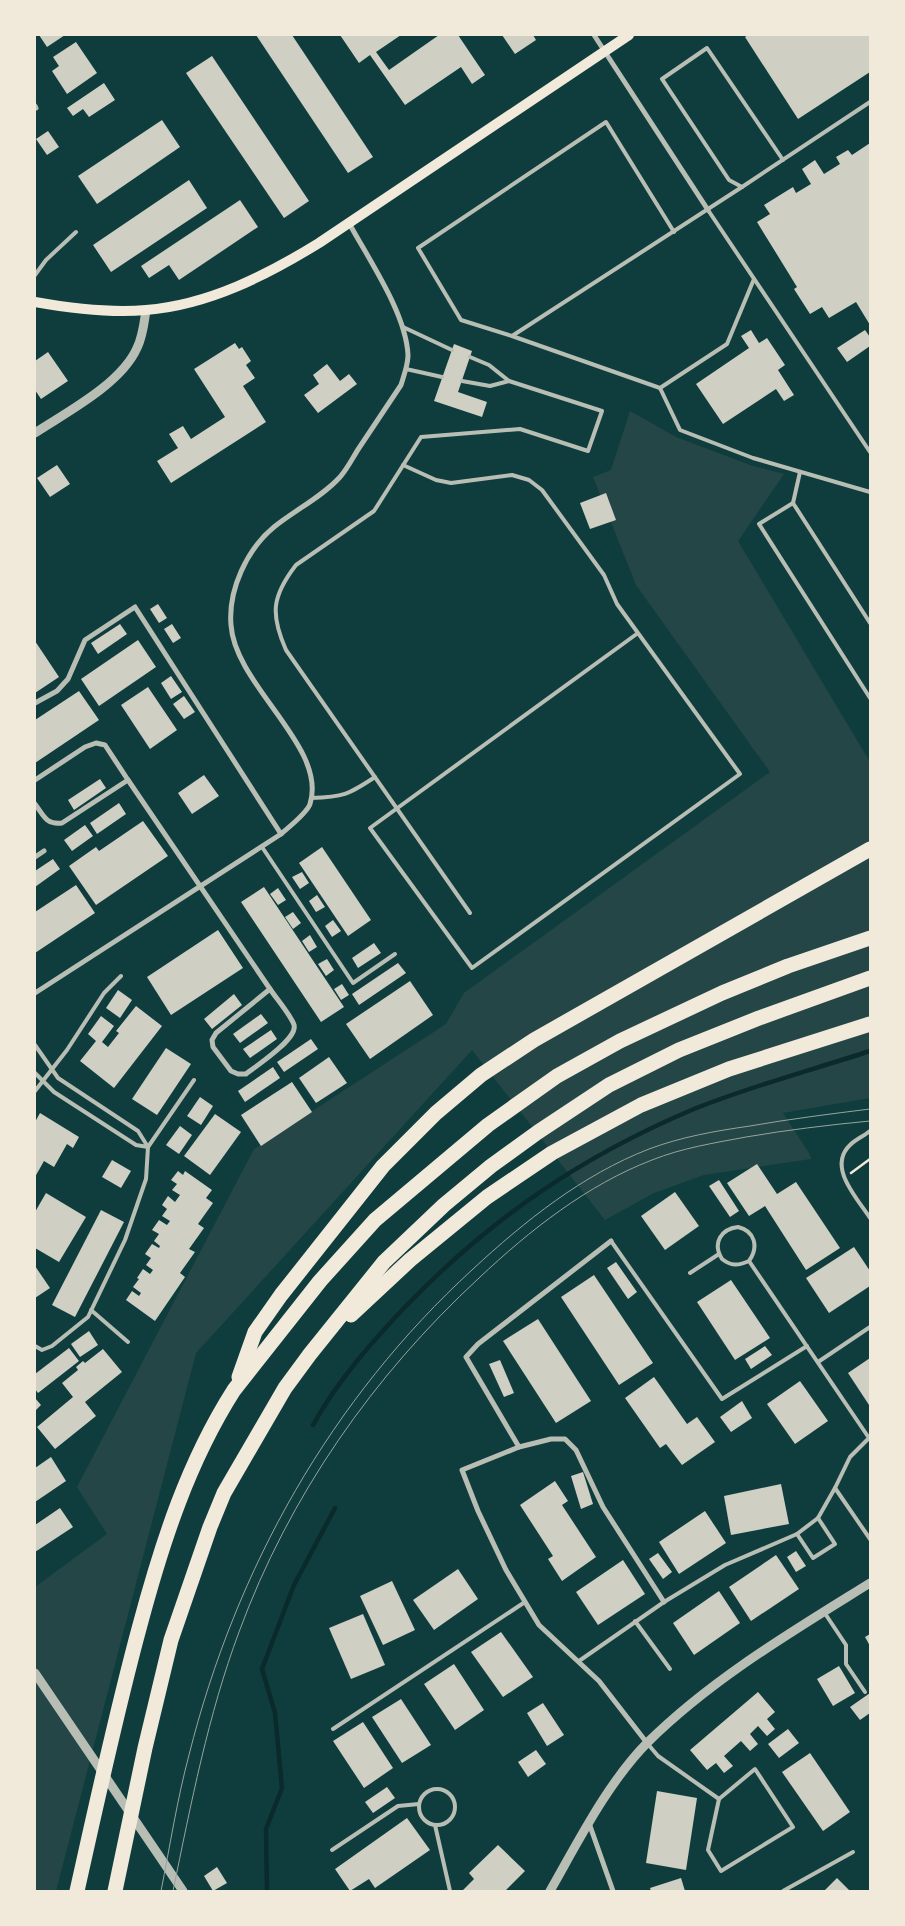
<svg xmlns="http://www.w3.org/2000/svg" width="905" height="1926" font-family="Quicksand,sans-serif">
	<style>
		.green { fill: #244646 }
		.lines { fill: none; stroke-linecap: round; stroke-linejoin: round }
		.stream { stroke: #0a2a2b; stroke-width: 4.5 }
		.building { fill: #cfcfc3 }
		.path { stroke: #f1e9da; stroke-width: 2.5 }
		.service { stroke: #b8beb3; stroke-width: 4 }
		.minor { stroke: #b8beb3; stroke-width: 5 }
		.tertiary { stroke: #b8beb3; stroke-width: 9 }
		.secondary { stroke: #f1e9da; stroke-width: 10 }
		.motorway { stroke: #f1e9da; stroke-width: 15 }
		.tram { stroke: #97a49c; stroke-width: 1 }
	</style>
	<rect width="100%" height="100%" fill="#0f3d3e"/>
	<polygon class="green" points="630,411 676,437 750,465 784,474 738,541 870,762 870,1098 783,1113 809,1153 811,1159 704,1175 654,1193 605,1220 472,1050 196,1353 56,1891 35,1891 35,1587 107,1534 77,1487 254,1149 446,1024 464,993 770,772 636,585 593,477 611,470"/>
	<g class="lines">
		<g class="stream">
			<path d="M 313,1425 C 338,1380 371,1343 406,1306 C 490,1219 582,1156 694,1109 C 751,1086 812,1070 870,1051"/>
			<polyline points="267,1891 266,1829 282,1788 275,1713 262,1669 294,1585 335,1508"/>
		</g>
	</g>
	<g class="building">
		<polygon points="39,35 65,35 47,47"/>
		<polygon points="256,35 292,35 373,157 348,173"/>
		<polygon points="340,35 401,35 376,52 389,70 439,35 458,35 485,75 472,84 461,67 405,105 370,55 359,63"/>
		<polygon points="502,35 533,35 536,40 515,54"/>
		<polygon points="748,35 870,35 870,72 798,119 745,37"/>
		<polygon points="76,42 97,73 67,94 52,71 59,66 53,57"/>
		<polygon points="212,56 309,201 284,218 186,73"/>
		<polygon points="104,83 115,100 89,117 83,109 73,116 67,108"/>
		<polygon points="162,120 180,147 97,204 78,176"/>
		<polygon points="48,131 59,147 47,155 36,139"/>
		<polygon points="870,143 870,325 856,302 829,318 822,307 810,314 794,289 797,287 757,222 770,214 764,205 793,187 796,193 811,184 802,169 815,160 824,174 840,164 836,157 848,150 852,155"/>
		<polygon points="189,180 207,208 111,272 93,245"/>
		<polygon points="240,200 258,227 179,280 169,265 149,278 141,266"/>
		<polygon points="751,330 759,343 767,338 785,365 778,370 794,395 784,401 776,389 723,424 696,384 749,348 741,336"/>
		<polygon points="865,330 870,337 870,346 847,362 837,348"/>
		<polygon points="235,343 239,349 242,347 251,361 246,365 255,378 243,386 266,422 171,483 157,461 178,448 169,434 183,426 191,439 225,417 194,369"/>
		<polygon points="454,344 472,351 458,392 487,402 482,417 434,401"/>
		<polygon points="48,352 68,381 41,399 35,390 35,361"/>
		<polygon points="327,364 340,381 349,374 357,384 318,413 304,395 319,384 313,375"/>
		<polygon points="57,465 70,484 50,497 37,478"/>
		<polygon points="606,493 616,520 590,529 580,503"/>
		<polygon points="158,604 167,618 159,623 150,609"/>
		<polygon points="120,624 127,634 98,654 91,643"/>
		<polygon points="172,624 181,638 173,643 164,629"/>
		<polygon points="138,640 156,667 99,706 81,679"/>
		<polygon points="35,641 59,677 35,693"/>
		<polygon points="171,676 182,692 171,699 161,683"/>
		<polygon points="148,687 177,730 150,749 121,705"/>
		<polygon points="79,691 99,720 35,763 35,720"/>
		<polygon points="184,696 195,712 184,719 173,704"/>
		<polygon points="204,775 219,796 192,814 178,793"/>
		<polygon points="100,779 106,788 74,810 68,800"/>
		<polygon points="119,803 126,814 97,834 90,823"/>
		<polygon points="143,821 168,856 96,905 69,866 96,847 99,851"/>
		<polygon points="85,825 93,836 72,851 64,840"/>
		<polygon points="322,847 371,920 348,936 299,863"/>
		<polygon points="53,859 60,869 35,887 35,871"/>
		<polygon points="302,872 309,883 300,889 292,877"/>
		<polygon points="76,885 95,913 35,953 35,912"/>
		<polygon points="264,887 344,1007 321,1022 241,902"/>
		<polygon points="278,888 286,900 278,905 270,894"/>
		<polygon points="317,895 325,907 316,912 309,901"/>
		<polygon points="293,912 301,923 293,929 285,917"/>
		<polygon points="333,920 341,931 332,937 325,926"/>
		<polygon points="218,930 243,968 171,1015 147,977"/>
		<polygon points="310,935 317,947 309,952 302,941"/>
		<polygon points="374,943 381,953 358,968 352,958"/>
		<polygon points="327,959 334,970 326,976 318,964"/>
		<polygon points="398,963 406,973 359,1005 352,994"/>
		<polygon points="410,981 433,1015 370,1059 346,1024"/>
		<polygon points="342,984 349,995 341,1000 334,989"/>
		<polygon points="118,990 132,1000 120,1018 106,1008"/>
		<polygon points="234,994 242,1005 212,1029 204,1019"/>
		<polygon points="136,1006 162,1026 114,1088 80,1061 96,1041 88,1034 101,1016 114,1026 102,1042 108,1047 119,1033 116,1031"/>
		<polygon points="261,1014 268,1023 240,1043 233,1034"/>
		<polygon points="271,1030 277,1039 250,1058 243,1049"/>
		<polygon points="311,1039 318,1049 284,1072 277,1062"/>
		<polygon points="166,1048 191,1064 157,1115 132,1099"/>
		<polygon points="329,1057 347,1083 316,1103 299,1078"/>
		<polygon points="273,1067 280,1078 245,1102 238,1091"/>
		<polygon points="292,1082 312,1112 261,1146 241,1115"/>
		<polygon points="200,1097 213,1106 201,1125 187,1116"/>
		<polygon points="40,1113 79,1137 73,1148 67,1144 54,1167 44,1161 35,1177 35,1122"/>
		<polygon points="215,1114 241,1132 210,1175 184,1156"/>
		<polygon points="180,1126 192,1135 179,1154 166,1145"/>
		<polygon points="112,1160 131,1171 121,1188 102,1177"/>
		<polygon points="757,1164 777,1194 796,1182 840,1248 806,1270 765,1206 749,1216 727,1183"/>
		<polygon points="178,1171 183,1175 185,1171 212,1190 206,1198 213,1203 198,1224 204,1228 189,1249 195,1252 180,1273 185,1277 155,1321 126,1300 132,1291 139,1296 141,1293 133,1287 139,1279 137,1278 143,1269 150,1274 153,1270 146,1265 151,1258 145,1254 152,1244 159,1248 160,1246 154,1241 159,1234 152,1230 159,1220 167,1225 170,1221 162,1216 167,1209 162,1205 168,1196 175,1202 180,1195 172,1190 177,1184 171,1180"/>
		<polygon points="719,1180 739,1211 730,1217 709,1186"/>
		<polygon points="675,1192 699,1226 665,1250 641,1216"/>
		<polygon points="46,1193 86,1217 59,1262 35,1248 35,1212"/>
		<polygon points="101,1210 124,1222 75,1317 52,1305"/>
		<polygon points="854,1247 870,1271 870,1286 829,1313 806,1278"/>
		<polygon points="616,1262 637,1292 628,1299 607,1268"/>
		<polygon points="35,1266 50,1288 35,1298"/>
		<polygon points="594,1275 653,1363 619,1385 561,1297"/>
		<polygon points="731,1280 770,1338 735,1360 697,1302"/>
		<polygon points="538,1319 591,1401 556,1423 503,1341"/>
		<polygon points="89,1331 98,1345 80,1357 71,1344"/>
		<polygon points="765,1346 772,1355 751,1369 745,1359"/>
		<polygon points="69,1348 79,1361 38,1393 35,1389 35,1374"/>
		<polygon points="103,1349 122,1372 85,1402 96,1416 55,1449 37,1427 73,1397 62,1383 78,1370 76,1367 83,1361 85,1363"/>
		<polygon points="870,1358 870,1404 869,1405 848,1373"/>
		<polygon points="500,1360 514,1393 504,1397 489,1364"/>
		<polygon points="654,1377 687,1424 697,1417 715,1442 682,1465 666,1444 660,1448 625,1398"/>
		<polygon points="800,1381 828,1421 795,1444 767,1404"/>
		<polygon points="35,1398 41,1405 35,1411"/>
		<polygon points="742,1401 752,1418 731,1432 720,1417"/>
		<polygon points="51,1457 66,1481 35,1502 35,1468"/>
		<polygon points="583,1472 593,1504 581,1509 571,1476"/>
		<polygon points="555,1481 568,1501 562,1505 596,1557 562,1581 548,1559 553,1556 520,1505"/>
		<polygon points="781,1484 789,1524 731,1535 724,1496"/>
		<polygon points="60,1508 73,1527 35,1552 35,1525"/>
		<polygon points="705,1511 726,1543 679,1574 659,1542"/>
		<polygon points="796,1551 806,1566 796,1572 787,1557"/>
		<polygon points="658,1553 672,1572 663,1579 649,1559"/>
		<polygon points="776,1555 799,1589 751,1621 729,1587"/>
		<polygon points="623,1560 645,1594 598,1625 576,1592"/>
		<polygon points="458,1569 478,1599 434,1630 413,1600"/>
		<polygon points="392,1581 415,1630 383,1645 360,1596"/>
		<polygon points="719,1591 740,1623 694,1655 673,1623"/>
		<polygon points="363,1614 385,1665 351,1679 329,1628"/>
		<polygon points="501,1632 533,1677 503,1697 471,1652"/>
		<polygon points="870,1634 870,1646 865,1637"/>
		<polygon points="454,1664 484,1710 455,1730 424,1684"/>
		<polygon points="839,1666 855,1693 833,1706 817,1679"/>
		<polygon points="758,1692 775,1712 767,1719 775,1729 767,1736 758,1726 750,1734 758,1744 750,1751 741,1741 724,1756 733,1766 724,1773 716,1763 707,1770 690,1750"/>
		<polygon points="870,1693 870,1713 860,1720 850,1707"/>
		<polygon points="401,1699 431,1745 402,1763 372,1717"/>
		<polygon points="543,1703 564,1735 547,1746 527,1713"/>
		<polygon points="363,1722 393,1768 364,1788 333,1741"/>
		<polygon points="788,1729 799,1743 779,1758 768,1744"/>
		<polygon points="536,1750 546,1764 528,1777 518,1762"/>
		<polygon points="810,1753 850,1812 823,1831 782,1772"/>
		<polygon points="387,1787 395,1798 373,1813 365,1802"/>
		<polygon points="657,1791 697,1798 686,1870 646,1863"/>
		<polygon points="407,1818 430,1850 375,1888 369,1879 350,1891 335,1869"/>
		<polygon points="498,1845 525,1871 505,1891 462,1891 474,1879 469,1873"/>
		<polygon points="217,1867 227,1883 213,1891 204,1876"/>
		<polygon points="681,1878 685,1891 651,1891 650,1888"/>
		<polygon points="837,1878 850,1891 824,1891"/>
	</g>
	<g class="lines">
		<polyline class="path" points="851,1173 870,1159"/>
		<g class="service">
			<polyline points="783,160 707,48 662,79 729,180 742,187 870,102"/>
			<polyline points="708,210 870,452"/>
			<polyline points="674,232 606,122 418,248 461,320 512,336 742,187"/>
			<polyline points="35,275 46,260 76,232"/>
			<polyline points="403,327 452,350"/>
			<polyline points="512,336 660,388 727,344 754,279"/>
			<polyline points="406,369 442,377"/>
			<polyline points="462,381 490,386 509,381 489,365 470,357"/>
			<polyline points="660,388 680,430 753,458 870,492"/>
			<polyline points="403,465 436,480 451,483 512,475 529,480 542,490 604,575 617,604 740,774 472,968 370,828 638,633"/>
			<polyline points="793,503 800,472"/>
			<polyline points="870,623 793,503 759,524 870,698"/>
			<path d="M 311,798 C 343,797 348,795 375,777"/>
			<polyline points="262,847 353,983 395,954"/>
			<path d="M 470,913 L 286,650 C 270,614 272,596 296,565 L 374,511 L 421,437 L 520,429 L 588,451 L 602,411 L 509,381"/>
			<polyline points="35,1045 58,1078 138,1131 148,1147"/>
			<polyline points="35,1073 54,1092 136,1145 148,1147"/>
			<polyline points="35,1091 67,1050 104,993 121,976"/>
			<path d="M 870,1131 C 864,1136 856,1139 850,1145 C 827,1167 857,1198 870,1218"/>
			<polyline points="611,1241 722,1399 807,1346"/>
			<polyline points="690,1273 719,1254"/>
			<polyline points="91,1310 128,1342"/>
			<polyline points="35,1346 42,1350 52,1346 88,1317 125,1240 146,1179 148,1147 194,1080"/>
			<polyline points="818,1362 870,1327"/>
			<polyline points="835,1488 870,1539"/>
			<polyline points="797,1534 813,1558 835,1544 818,1518"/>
			<polyline points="824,1612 846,1645 846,1664 865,1692"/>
			<polyline points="635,1621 670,1669"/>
			<path d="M 579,1661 L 664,1602 L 725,1565 L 797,1534 L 818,1518 L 835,1488 L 850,1457 L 869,1438 L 749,1261 C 759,1247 755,1231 738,1227 C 721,1229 712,1243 722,1259 C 731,1266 738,1266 749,1261"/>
			<polyline points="333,1729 525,1602"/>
			<polyline points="647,1743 658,1756 719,1799"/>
			<polygon points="755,1769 793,1827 721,1871 708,1850 719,1799"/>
			<circle cx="437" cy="1807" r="18"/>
			<polyline points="435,1825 450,1891"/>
			<polyline points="332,1850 398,1806 419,1804"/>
			<polyline points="783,1891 853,1852"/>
		</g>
		<g class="minor">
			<polyline points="594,35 708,210"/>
			<polyline points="35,106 36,108"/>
			<polyline points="35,703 57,691 68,679 85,640 135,607 281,834"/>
			<path d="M 35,780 L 85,747 L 96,743 L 105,745 L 128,780 L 62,823 C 46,825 44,816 35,804"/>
			<polyline points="128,780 270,989"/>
			<polyline points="35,857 44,851"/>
			<path d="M 270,989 C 276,998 292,1017 294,1025 C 298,1039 256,1066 246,1074 L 238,1074 L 231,1071 L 213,1047 L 212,1040 L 216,1033 Z"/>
			<path d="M 35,993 L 281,834 C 289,827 307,813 310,804 C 328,747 235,686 231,625 C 228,590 247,549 274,527 C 295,510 322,497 340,477 C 348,468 353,457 359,448 C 373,427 387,406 401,385 C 404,375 408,365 408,355 C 406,313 369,260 349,223"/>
			<polyline points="611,1241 478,1344 466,1357 519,1447 551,1439 565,1439 576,1450 603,1507 664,1602"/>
			<polyline points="519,1447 462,1470 478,1511 506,1570 539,1625 599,1681 647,1743"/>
			<polyline points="589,1823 613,1891"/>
		</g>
		<g class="tertiary">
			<path d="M 35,433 C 67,412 121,384 137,348 C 143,336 144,323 146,310"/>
			<polyline points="35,1673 183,1891"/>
			<path d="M 550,1891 C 578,1842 608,1782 648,1742 C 713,1678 793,1631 870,1583"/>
		</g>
		<path class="secondary" d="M 35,302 C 69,308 112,313 146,310 C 209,305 267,275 319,243 L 629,35"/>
		<g class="motorway">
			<polyline points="351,1315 410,1260 487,1197 552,1153 641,1105 729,1069 870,1024"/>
			<polyline points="239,1377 255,1332 281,1295 383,1166 436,1113 481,1075 534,1040 870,849"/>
			<path d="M 77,1891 C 97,1802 116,1713 140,1625 C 162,1543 188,1462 234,1390 L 320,1281 L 375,1220 L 488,1125 L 557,1076 L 620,1041 L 722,993 L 788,966 L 870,938"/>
			<polyline points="115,1891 145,1748 171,1640 210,1527 224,1493 285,1388 310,1354 384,1262 444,1205 491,1166 538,1132 609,1085 679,1050 759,1018 870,978"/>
		</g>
		<g class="tram">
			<path d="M 161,1891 C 170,1846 177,1800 189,1755 C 236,1568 331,1399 473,1269 C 525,1221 582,1175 649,1149 C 681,1137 715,1131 750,1126 C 790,1119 830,1114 870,1109"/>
			<path d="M 173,1891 C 191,1804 208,1715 239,1632 C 289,1496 373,1376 479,1278 C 530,1230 587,1185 652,1160 C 682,1148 714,1143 746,1137 C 787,1130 828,1125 870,1121"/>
		</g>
	</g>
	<rect width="905" height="1926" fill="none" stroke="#f1e9da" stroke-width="72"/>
</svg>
